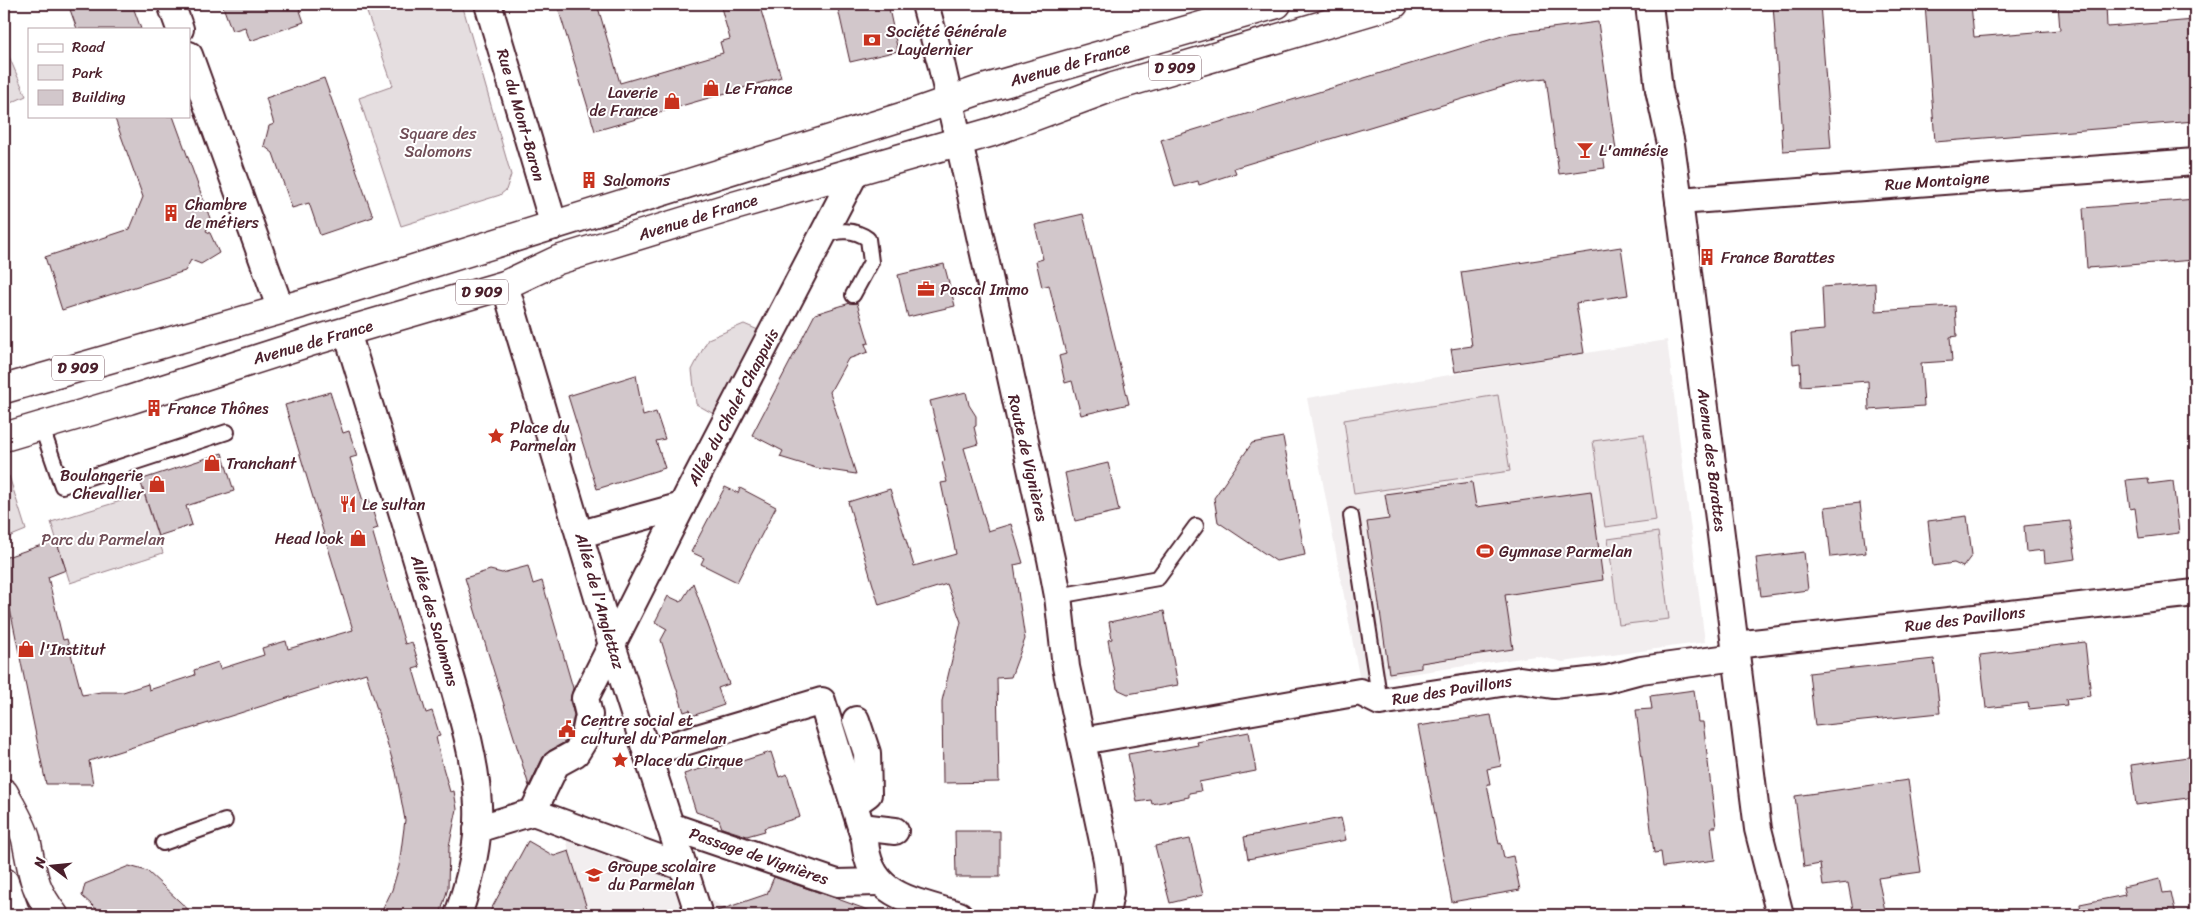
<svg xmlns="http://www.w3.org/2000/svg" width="2199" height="919" font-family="Sriracha,sans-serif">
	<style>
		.built { fill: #f2eeef }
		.green { fill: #e5dee0; stroke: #987e86 }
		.building { fill: #d2c7cb; stroke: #4a1f2b }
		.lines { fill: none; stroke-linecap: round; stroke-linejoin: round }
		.lane-casing { stroke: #4a1f2b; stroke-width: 18 }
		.street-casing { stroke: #4a1f2b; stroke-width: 30 }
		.secondary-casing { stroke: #4a1f2b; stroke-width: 31 }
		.primary-casing { stroke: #4a1f2b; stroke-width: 31 }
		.lane { stroke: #fff; stroke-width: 14 }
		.street { stroke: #fff; stroke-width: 26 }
		.secondary { stroke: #fff; stroke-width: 28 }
		.primary { stroke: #fff; stroke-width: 28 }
		.labels { text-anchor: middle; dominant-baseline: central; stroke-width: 4; stroke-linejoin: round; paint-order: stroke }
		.shield { fill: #fff; stroke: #80626b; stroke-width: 1 }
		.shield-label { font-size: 15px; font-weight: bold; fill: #4a1f2b }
		.poi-label { font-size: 16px; fill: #4a1f2b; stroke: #fff; text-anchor: start }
		.street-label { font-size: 16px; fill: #4a1f2b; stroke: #fff }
		.park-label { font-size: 16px; fill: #714f58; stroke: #fff }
	</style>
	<rect width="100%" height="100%" fill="#fff"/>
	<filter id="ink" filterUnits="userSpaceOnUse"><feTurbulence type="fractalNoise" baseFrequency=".02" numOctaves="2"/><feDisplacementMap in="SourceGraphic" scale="10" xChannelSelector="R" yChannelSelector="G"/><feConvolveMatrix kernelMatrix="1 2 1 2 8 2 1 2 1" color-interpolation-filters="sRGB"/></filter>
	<g filter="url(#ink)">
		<g class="built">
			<polygon points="1667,340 1705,642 1563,662 1536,656 1360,681 1307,398"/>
			<polygon points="565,834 676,874 723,908 762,896 774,879 780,876 865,909 867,915 488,915 528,841 545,851 547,858 569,851"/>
		</g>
		<g class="green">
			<polygon points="364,4 462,4 511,175 506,190 500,195 401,226 359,98 393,86"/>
			<polygon points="4,45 26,96 4,106"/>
			<polygon points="744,324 763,332 719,417 696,404 692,370 708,339"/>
			<polygon points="1498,395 1510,471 1354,494 1344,420"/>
			<polygon points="1644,434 1656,520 1605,527 1593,441"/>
			<polygon points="9,476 26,530 4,539 4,478"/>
			<polygon points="144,494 163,553 70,583 51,522"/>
			<polygon points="1658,532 1669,619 1619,625 1608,539"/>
		</g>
		<g class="building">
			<polygon points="68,4 132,4 141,29 77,29"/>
			<polygon points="222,4 301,4 301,8 299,8 304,22 250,41 245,27 232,31"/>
			<polygon points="557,4 597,4 620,83 723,53 720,42 730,39 720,4 759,4 781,77 595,131"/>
			<polygon points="837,4 888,4 898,51 850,62"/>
			<polygon points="1773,4 1820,4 1831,148 1783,151"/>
			<polygon points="1925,4 1971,4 1974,37 2060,30 2058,4 2106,4 2107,27 2195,20 2195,121 1935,142"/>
			<polygon points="1598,22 1616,150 1603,153 1605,168 1559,174 1546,78 1522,81 1234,168 1236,173 1199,185 1198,181 1175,187 1161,140 1512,33"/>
			<polygon points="324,78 373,217 320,235 309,203 292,208 273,153 264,146 269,126 274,124 266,98"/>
			<polygon points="114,116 173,116 211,221 206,231 210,233 219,253 201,264 191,260 185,271 62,310 45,257 130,229 143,197"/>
			<polygon points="2195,199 2195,260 2087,268 2083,208"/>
			<polygon points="1083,214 1129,404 1081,415 1072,381 1065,383 1059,356 1066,354 1049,285 1042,287 1036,261 1043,259 1035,225"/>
			<polygon points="1621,247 1628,295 1576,303 1584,353 1455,372 1451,349 1472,346 1461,272"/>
			<polygon points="944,264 955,306 908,317 898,275"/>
			<polygon points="1875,283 1876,311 1955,306 1957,336 1950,337 1952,361 1921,363 1924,406 1869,410 1868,381 1801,386 1800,363 1793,364 1791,333 1824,330 1822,287"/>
			<polygon points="850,303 857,303 869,343 865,344 868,352 848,359 830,392 856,474 816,468 780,457 783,451 752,435 815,314"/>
			<polygon points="636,375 643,416 656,412 665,439 656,441 665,468 597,489 568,396"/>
			<polygon points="330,392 343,433 349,431 357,456 350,458 363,501 369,499 378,528 372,530 405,644 412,642 420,667 413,669 426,713 432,711 440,736 436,737 442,764 450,792 454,791 457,809 449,847 448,888 440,915 380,915 392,890 399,866 405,820 396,772 366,673 89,761 93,784 46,784 10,609 4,611 4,558 56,540 66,570 48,577 63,640 67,639 82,695 101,692 123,692 148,684 149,690 195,675 194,670 218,662 220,669 264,655 262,648 286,641 288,649 353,630 285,405"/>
			<polygon points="966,392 969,405 976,416 976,426 974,427 978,444 964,448 988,531 1011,524 1023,563 1014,565 1025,639 1011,677 997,678 999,782 943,783 942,701 961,622 947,584 879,605 848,502 890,489 914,566 956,554 941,483 947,482 942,462 945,461 930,401"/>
			<polygon points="1283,437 1305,555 1276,561 1218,522 1214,498 1252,443"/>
			<polygon points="222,453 234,491 186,506 192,525 158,536 140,480"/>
			<polygon points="1108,463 1119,511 1075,521 1065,473"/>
			<polygon points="2148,478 2149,484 2173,481 2179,533 2139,538 2135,508 2130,509 2126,480"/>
			<polygon points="1472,482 1476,507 1591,491 1603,580 1505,595 1513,649 1421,663 1421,668 1389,673 1367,522 1389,519 1385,494"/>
			<polygon points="725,487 738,493 740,488 776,507 737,582 701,564 704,558 691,552"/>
			<polygon points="1860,503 1866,553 1831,557 1825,507"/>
			<polygon points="1967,516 1972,555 1963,567 1954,563 1933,566 1928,521"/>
			<polygon points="2070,521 2076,559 2045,563 2044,550 2026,552 2024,526"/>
			<polygon points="1804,552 1808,590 1761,596 1756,558"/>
			<polygon points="528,566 533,584 542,581 573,688 570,701 574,715 570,734 565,742 549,751 543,757 529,786 465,578 490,570 502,573"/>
			<polygon points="693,583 729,684 718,688 724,705 692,716 690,710 684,712 661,640 667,629 655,622 668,596 681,602"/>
			<polygon points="1164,611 1178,685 1128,694 1117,689 1108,640 1112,639 1109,622"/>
			<polygon points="2085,642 2091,696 2066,699 2067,705 2029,709 2028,703 1986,708 1980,655"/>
			<polygon points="1934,659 1940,713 1815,726 1809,673"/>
			<polygon points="1694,690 1698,722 1703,722 1716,827 1711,827 1715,860 1663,867 1661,852 1654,853 1636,710 1652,709 1650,696"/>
			<polygon points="1491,715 1501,766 1487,769 1490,784 1487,784 1499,844 1501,843 1504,858 1513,856 1520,890 1452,902 1418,726"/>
			<polygon points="1249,732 1256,771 1199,782 1201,791 1189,793 1189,797 1152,804 1151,800 1137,802 1128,754 1151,750 1155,753 1198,745 1197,742"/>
			<polygon points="771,752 779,777 787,774 800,817 764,828 765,831 747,836 722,828 719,820 696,812 684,774 716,764 717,769"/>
			<polygon points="2195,756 2195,797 2136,805 2131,765"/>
			<polygon points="1908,780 1921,872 1878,878 1886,915 1854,915 1848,883 1823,886 1820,864 1804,867 1795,796"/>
			<polygon points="1341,818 1346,840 1248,859 1244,837"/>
			<polygon points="955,831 1000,831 1000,877 956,877"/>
			<polygon points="1190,839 1203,895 1170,903 1155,846"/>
			<polygon points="528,841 554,856 569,851 589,915 488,915"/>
			<polygon points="129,866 147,871 194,915 103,915 82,896 85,884"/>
			<polygon points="774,877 835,898 876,913 875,915 718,915 717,911 767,894"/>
			<polygon points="2160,879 2163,893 2171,892 2176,915 2081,915 2080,904 2125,895 2123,887"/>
		</g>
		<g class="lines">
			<g class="lane-casing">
				<g id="lane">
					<path d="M 823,237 C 837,229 855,229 868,239 L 871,262 L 853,295"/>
					<polyline points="41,425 62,486 227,432"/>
					<polyline points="1351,516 1380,702"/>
					<polyline points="1058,596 1158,578 1196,526"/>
					<polyline points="163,843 225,821"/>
				</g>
			</g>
			<g class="street-casing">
				<g id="street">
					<polyline points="171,4 180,29"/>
					<polyline points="488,4 554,226"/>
					<polyline points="925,4 941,63 973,204 1051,559 1058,596 1066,667 1107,860 1110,892 1106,915"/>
					<polyline points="1649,4 1659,90 1671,144 1679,201 1758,829 1780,915"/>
					<polyline points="189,55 281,310"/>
					<polyline points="1679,201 2195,162"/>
					<polyline points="505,285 612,645 699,915"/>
					<path d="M 347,332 C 378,435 411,537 440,639 C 455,694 475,748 478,805 C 480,842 470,880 458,915"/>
					<polyline points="581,534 682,506"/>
					<polyline points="1735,645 2195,593"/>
					<polyline points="1082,741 1360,692 1380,702 1520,680 1553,685 1607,679 1641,670 1736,657"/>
					<path d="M 647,753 L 822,701 L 865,840 C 868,897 913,900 959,915"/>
					<polyline points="854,804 868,794 867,753 856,720"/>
					<polyline points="533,812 556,764 576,753 584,740 589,715 585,698 692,486 856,171"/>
					<polyline points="670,826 837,883 878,882"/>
					<polyline points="861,827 895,831"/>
					<polyline points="477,829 533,812 683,867"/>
				</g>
			</g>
			<g class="secondary-casing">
				<g id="secondary">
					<path d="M 4,793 C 11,807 22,824 26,839 C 33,872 32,887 54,915"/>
					<polyline points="4,882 16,915"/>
				</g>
			</g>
			<g class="primary-casing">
				<g id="primary">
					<polyline points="4,389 301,304 911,114 980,90 1277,4"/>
					<polyline points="4,437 129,400 313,341 505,285 558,260 734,206 992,132 1113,87 1394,4"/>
				</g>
			</g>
			<use href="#lane" class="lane"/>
			<use href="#street" class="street"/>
			<use href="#secondary" class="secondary"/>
			<use href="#primary" class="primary"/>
		</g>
	</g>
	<defs>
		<g id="bank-bare" transform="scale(1.35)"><path d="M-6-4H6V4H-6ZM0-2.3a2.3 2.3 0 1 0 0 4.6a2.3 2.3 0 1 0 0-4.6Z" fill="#c8321e" stroke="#fff" stroke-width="2.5" paint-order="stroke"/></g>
		<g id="shop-bare" transform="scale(1.35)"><path d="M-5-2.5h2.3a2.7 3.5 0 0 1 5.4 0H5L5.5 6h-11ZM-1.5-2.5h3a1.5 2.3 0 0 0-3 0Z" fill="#c8321e" stroke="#fff" stroke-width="2.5" paint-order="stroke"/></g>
		<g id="bar-bare" transform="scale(1.35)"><path d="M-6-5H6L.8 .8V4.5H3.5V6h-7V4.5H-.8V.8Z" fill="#c8321e" stroke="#fff" stroke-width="2.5" paint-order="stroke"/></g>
		<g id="building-bare" transform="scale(1.35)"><path d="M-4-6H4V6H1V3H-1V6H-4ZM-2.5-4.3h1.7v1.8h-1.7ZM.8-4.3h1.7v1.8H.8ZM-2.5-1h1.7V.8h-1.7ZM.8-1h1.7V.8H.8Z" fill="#c8321e" stroke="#fff" stroke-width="2.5" paint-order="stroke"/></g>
		<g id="office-bare" transform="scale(1.35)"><path d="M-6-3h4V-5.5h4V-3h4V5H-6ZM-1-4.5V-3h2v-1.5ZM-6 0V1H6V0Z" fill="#c8321e" stroke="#fff" stroke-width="2.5" paint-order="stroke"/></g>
		<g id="sight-bare" transform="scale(1.35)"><path d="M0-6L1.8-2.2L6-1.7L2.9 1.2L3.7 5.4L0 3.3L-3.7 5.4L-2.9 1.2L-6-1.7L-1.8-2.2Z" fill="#c8321e" stroke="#fff" stroke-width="2.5" paint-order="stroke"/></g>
		<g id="restaurant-bare" transform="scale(1.35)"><path d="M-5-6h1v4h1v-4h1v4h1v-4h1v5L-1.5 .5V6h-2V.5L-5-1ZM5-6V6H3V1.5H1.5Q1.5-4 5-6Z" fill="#c8321e" stroke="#fff" stroke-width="2.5" paint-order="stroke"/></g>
		<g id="stadium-bare" transform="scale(1.35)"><path d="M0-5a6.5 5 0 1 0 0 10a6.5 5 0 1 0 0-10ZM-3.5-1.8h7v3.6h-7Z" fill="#c8321e" stroke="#fff" stroke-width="2.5" paint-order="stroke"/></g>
		<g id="civic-bare" transform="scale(1.35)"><path d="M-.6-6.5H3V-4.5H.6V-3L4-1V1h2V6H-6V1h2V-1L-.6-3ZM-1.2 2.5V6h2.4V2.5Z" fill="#c8321e" stroke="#fff" stroke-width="2.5" paint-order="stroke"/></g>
		<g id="school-bare" transform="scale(1.35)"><path d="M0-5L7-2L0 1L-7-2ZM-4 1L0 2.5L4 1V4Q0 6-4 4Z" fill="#c8321e" stroke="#fff" stroke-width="2.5" paint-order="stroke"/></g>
	</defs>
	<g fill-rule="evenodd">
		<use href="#bank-bare" x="872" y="40"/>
		<use href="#shop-bare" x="711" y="88"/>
		<use href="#shop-bare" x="672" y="101"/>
		<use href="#bar-bare" x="1585" y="150"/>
		<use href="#building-bare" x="589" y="180"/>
		<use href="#building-bare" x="171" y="213"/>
		<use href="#building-bare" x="1707" y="257"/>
		<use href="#office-bare" x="926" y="289"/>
		<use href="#building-bare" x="154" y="408"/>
		<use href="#sight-bare" x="496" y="436"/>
		<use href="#shop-bare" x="212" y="463"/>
		<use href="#shop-bare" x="157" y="484"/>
		<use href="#restaurant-bare" x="348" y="504"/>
		<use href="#shop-bare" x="358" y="538"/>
		<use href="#stadium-bare" x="1485" y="551"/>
		<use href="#shop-bare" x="26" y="649"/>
		<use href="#civic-bare" x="567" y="729"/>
		<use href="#sight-bare" x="620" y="760"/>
		<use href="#school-bare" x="594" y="875"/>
	</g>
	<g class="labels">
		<g class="shield">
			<rect x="1149" y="55.5" width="52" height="25" rx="4"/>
			<rect x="456" y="279.5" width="52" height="25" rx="4"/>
			<rect x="52" y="355.5" width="52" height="25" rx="4"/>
		</g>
		<g class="shield-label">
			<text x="1175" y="68">D 909</text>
			<text x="482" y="292">D 909</text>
			<text x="78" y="368">D 909</text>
		</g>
		<g class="poi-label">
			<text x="886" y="31">Société Générale<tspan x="886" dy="18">- Laydernier</tspan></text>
			<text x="725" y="88">Le France</text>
			<text x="658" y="92" text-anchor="end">Laverie<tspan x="658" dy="18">de France</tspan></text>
			<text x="1599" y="150">L'amnésie</text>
			<text x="603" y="180">Salomons</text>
			<text x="185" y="204">Chambre<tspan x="185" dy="18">de métiers</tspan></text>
			<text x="1721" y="257">France Barattes</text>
			<text x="940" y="289">Pascal Immo</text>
			<text x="168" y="408">France Thônes</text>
			<text x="510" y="427">Place du<tspan x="510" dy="18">Parmelan</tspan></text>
			<text x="226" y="463">Tranchant</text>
			<text x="143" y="475" text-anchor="end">Boulangerie<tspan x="143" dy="18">Chevallier</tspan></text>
			<text x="362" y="504">Le sultan</text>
			<text x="344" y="538" text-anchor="end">Head look</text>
			<text x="1499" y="551">Gymnase Parmelan</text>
			<text x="40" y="649">l'Institut</text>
			<text x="581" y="720">Centre social et<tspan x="581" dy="18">culturel du Parmelan</tspan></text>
			<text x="634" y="760">Place du Cirque</text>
			<text x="608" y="866">Groupe scolaire<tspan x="608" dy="18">du Parmelan</tspan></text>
		</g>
		<g class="street-label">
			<text transform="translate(1070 64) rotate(-16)">Avenue de France</text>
			<text transform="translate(521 115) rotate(74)">Rue du Mont-Baron</text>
			<text transform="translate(1937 181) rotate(-4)">Rue Montaigne</text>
			<text transform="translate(698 217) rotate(-17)">Avenue de France</text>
			<text transform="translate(313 342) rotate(-16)">Avenue de France</text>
			<text transform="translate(733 407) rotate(-62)">Allée du Chalet Chappuis</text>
			<text transform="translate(1028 458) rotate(77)">Route de Vignières</text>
			<text transform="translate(1712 460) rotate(83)">Avenue des Barattes</text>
			<text transform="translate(600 601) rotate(74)">Allée de l'Anglettaz</text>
			<text transform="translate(1965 619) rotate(-7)">Rue des Pavillons</text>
			<text transform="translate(435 621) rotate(74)">Allée des Salomons</text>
			<text transform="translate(1452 690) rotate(-9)">Rue des Pavillons</text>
			<text transform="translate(759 856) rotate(19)">Passage de Vignières</text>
		</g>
		<g class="park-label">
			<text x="438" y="133">Square des<tspan x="438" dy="18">Salomons</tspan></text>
			<text x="103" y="539">Parc du Parmelan</text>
		</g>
	</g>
	<rect width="2199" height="919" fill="none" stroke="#fff" stroke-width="20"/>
	<rect x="10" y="10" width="2179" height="899" fill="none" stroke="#4a1f2b" stroke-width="2" filter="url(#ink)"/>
	<rect x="28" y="28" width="162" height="90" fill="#ffffff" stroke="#b7a5aa"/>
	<rect x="38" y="44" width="25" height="8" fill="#ffffff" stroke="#b7a5aa"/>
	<text x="72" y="52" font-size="15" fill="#4a1f2b">Road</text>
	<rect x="38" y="65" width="25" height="15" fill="#e5dee0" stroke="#b7a5aa"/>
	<text x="72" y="78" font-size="15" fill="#4a1f2b">Park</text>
	<rect x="38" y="90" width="25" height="15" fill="#d2c7cb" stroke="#b7a5aa"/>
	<text x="72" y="102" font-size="15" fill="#4a1f2b">Building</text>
	<g transform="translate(52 866) rotate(286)" stroke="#ffffff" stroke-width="4" paint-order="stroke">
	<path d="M0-4L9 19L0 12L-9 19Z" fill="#4a1f2b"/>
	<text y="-8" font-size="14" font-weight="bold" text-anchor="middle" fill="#4a1f2b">N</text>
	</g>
</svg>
